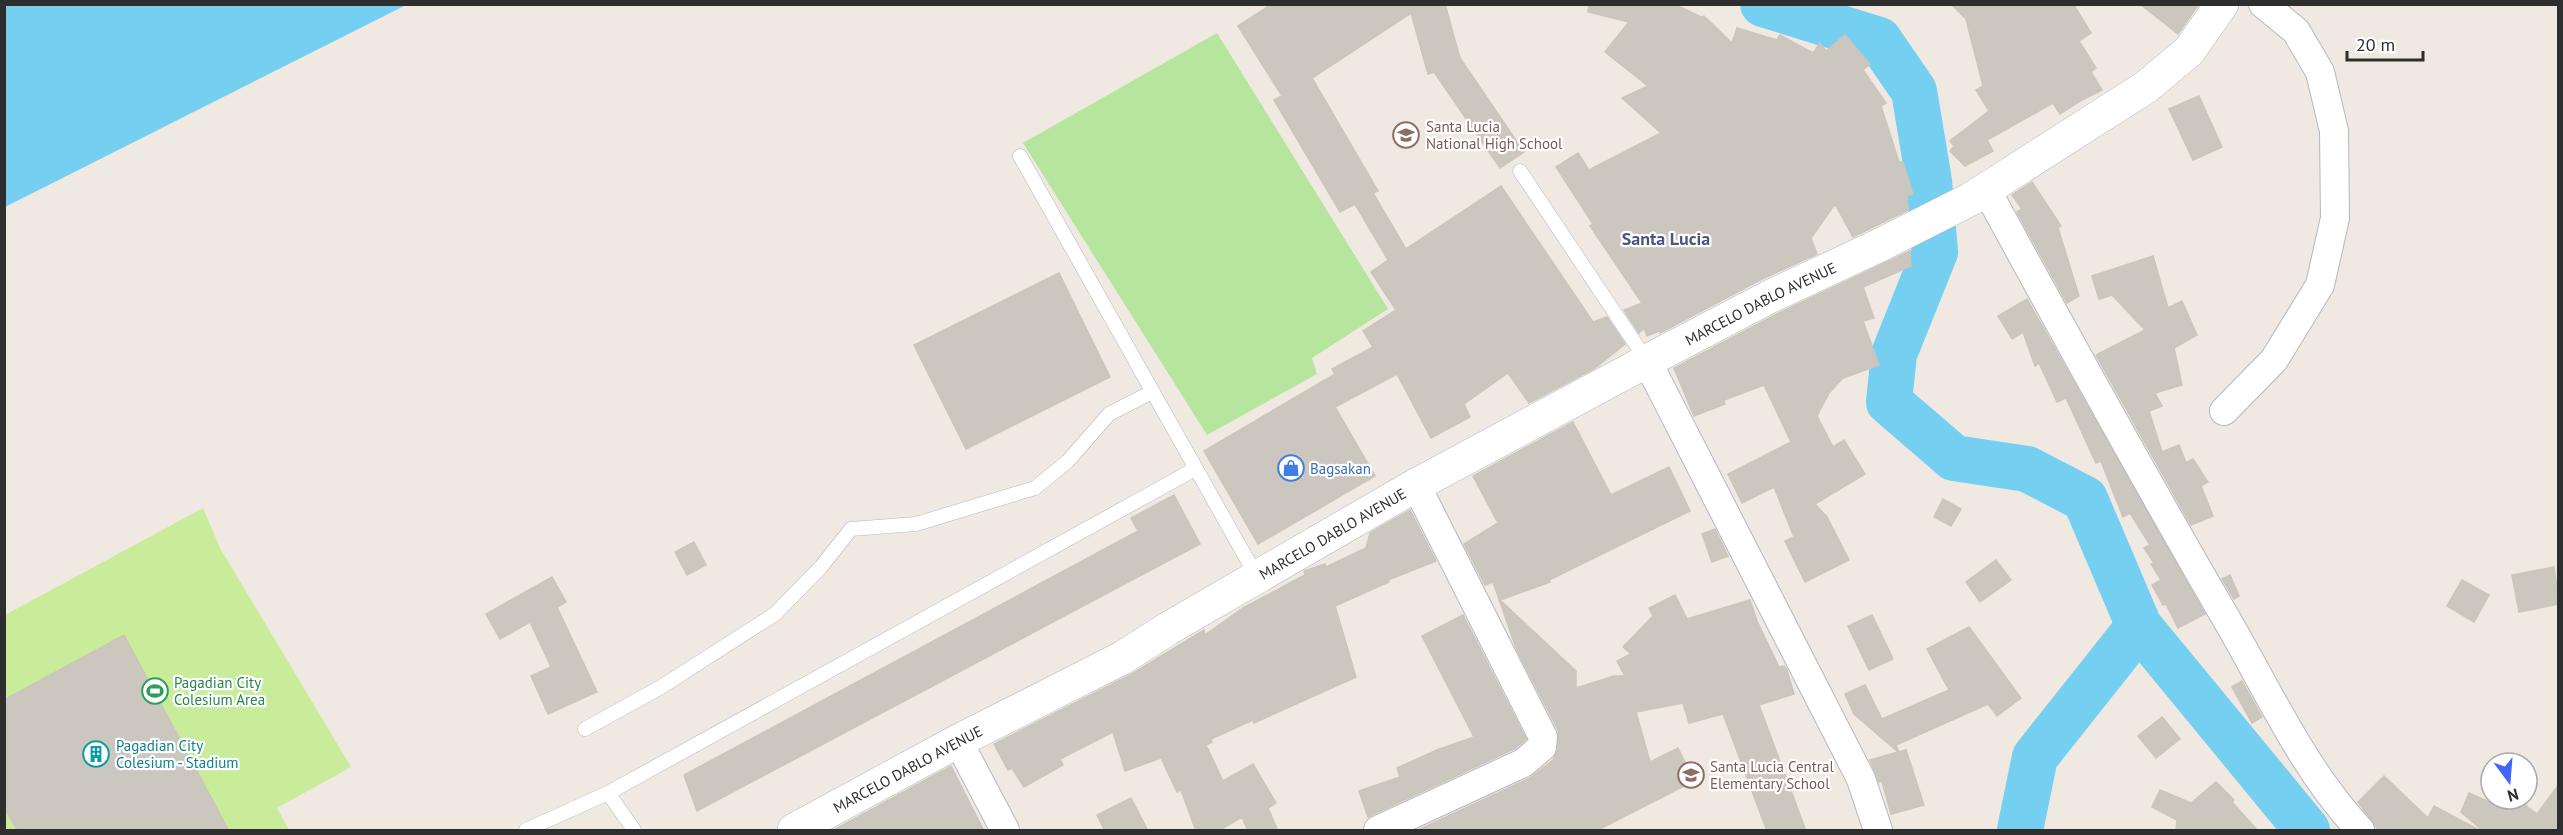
<svg xmlns="http://www.w3.org/2000/svg" width="2563" height="835" font-family="'PT Sans',sans-serif">
	<style>
		.green { fill: #b6e59e }
		.pitch { fill: #c9ec9a }
		.water { fill: #75cff0 }
		.lines { fill: none; stroke-linecap: round; stroke-linejoin: round }
		.river { stroke: #75cff0; stroke-width: 46 }
		.building { fill: #cbc7bf; stroke: #cbc5ba; stroke-width: 1.5 }
		.lane-casing { stroke: #b4b7c1; stroke-width: 15 }
		.street-casing { stroke: #b4b7c1; stroke-width: 30 }
		.secondary-casing { stroke: #b4b7c1; stroke-width: 34 }
		.lane { stroke: #fff; stroke-width: 14 }
		.street { stroke: #fff; stroke-width: 28 }
		.secondary { stroke: #fff; stroke-width: 33 }
		.labels { text-anchor: middle; dominant-baseline: central; stroke-width: 4.5; stroke-linejoin: round; paint-order: stroke }
		.education-label { font-size: 15px; fill: #785e54; stroke: #fff; text-anchor: start }
		.street-label { font-size: 15px; fill: #2e2e2e; stroke: #fff }
		.shop-label { font-size: 15px; fill: #366cbe; stroke: #fff; text-anchor: start }
		.leisure-label { font-size: 15px; fill: #27864d; stroke: #fff; text-anchor: start }
		.culture-label { font-size: 15px; fill: #0d838f; stroke: #fff; text-anchor: start }
		.quarter-label { font-size: 18px; font-weight: bold; fill: #4d5680; stroke: #fff }
	</style>
	<rect width="100%" height="100%" fill="#efe9e1"/>
	<polygon class="green" points="1217,33 1388,309 1312,358 1317,374 1207,435 1023,143"/>
	<polygon class="pitch" points="203,508 220,548 351,767 277,808 289,830 5,830 5,615"/>
	<polygon class="water" points="5,4 406,4 406,5 5,207"/>
	<g class="lines">
		<g class="river">
			<polyline points="1763,4 1879,40 1914,91 1929,181 1935,252 1894,354 1889,402 1954,458 2027,469 2085,499 2139,626 2307,830"/>
			<polyline points="2020,830 2035,757 2139,626"/>
		</g>
	</g>
	<g class="building">
		<polygon points="1272,4 1445,4 1460,58 1524,152 1500,168 1434,72 1428,74 1411,13 1312,78 1378,191 1373,193 1406,249 1501,186 1593,322 1607,317 1625,344 1595,368 1529,403 1508,373 1464,404 1470,417 1431,438 1397,374 1335,407 1375,476 1258,544 1204,451 1335,374 1332,369 1373,347 1363,331 1396,310 1371,272 1388,260 1355,204 1340,212 1274,100 1282,96 1238,26"/>
		<polygon points="1589,4 1674,4 1701,17 1704,16 1732,43 1737,28 1777,40 1780,35 1813,53 1820,43 1826,51 1845,35 1870,64 1863,70 1886,103 1881,106 1899,162 1903,162 1913,194 1907,196 1908,210 1853,237 1835,204 1811,238 1817,254 1762,279 1660,333 1659,331 1647,336 1644,328 1639,333 1624,310 1642,303 1590,226 1593,224 1556,167 1578,153 1589,170 1661,133 1622,98 1648,86 1605,52 1629,22 1588,12"/>
		<polygon points="1951,4 2074,5 2091,33 2079,41 2096,68 2091,72 2102,90 2080,101 2060,114 2053,103 1987,140 1993,151 1965,166 1950,151 1954,146 1950,141 1989,111 1976,90 1983,86 1966,19"/>
		<polygon points="2140,4 2199,4 2178,34"/>
		<polygon points="2199,96 2222,147 2193,160 2169,109"/>
		<polygon points="2032,182 2061,226 2058,228 2079,296 2067,303 2017,212 2022,209 2012,195"/>
		<polygon points="1910,251 1911,266 1863,287 1874,318 1863,321 1879,365 1843,378 1829,393 1817,416 1833,447 1844,440 1865,474 1815,504 1827,517 1849,560 1805,582 1785,541 1794,537 1774,487 1742,503 1728,474 1791,442 1764,385 1724,400 1725,404 1694,416 1674,368 1779,313"/>
		<polygon points="2153,256 2168,308 2182,301 2197,335 2174,348 2182,385 2155,393 2162,406 2149,411 2162,452 2179,445 2186,463 2193,459 2208,482 2201,486 2213,516 2191,525 2096,355 2145,330 2112,295 2099,299 2092,276"/>
		<polygon points="1059,273 1110,377 966,449 914,345"/>
		<polygon points="2027,299 2205,614 2178,628 2166,604 2163,605 2152,585 2161,580 2151,564 2154,563 2144,548 2150,545 2130,513 2123,517 2101,461 2096,463 2066,398 2057,402 2039,363 2035,366 2023,332 2012,339 1998,316"/>
		<polygon points="1573,422 1611,495 1669,467 1690,511 1549,580 1550,582 1500,600 1576,671 1576,688 1614,676 1625,676 1617,661 1631,654 1623,647 1653,616 1649,608 1675,595 1687,619 1750,600 1757,621 1779,667 1784,666 1787,670 1794,694 1759,705 1806,831 1767,831 1723,714 1689,723 1683,703 1636,712 1650,762 1678,748 1694,781 1596,831 1416,831 1530,778 1553,760 1558,749 1558,730 1516,648 1493,582 1485,585 1464,544 1498,523 1473,476"/>
		<polygon points="1174,495 1200,544 697,811 684,775 1138,531 1131,518"/>
		<polygon points="1943,499 1961,509 1951,526 1934,517"/>
		<polygon points="1410,510 1436,561 1388,580 1389,582 1335,606 1356,677 1254,723 1253,720 1211,739 1212,742 1206,745 1223,781 1253,764 1276,803 1268,808 1278,831 1248,831 1242,817 1218,831 1196,831 1181,790 1177,792 1161,758 1125,771 1113,732 1060,759 1063,765 1024,787 1012,768 1008,770 994,744 1130,675 1204,630 1205,635 1243,608 1305,575 1304,571 1325,564 1326,567 1366,548 1370,533"/>
		<polygon points="1715,529 1728,556 1712,562 1702,534"/>
		<polygon points="694,542 706,565 687,575 675,552"/>
		<polygon points="1996,560 2011,580 1980,602 1966,582"/>
		<polygon points="2554,567 2559,604 2519,612 2512,575"/>
		<polygon points="2230,575 2239,596 2234,599 2222,579"/>
		<polygon points="552,577 566,602 557,607 597,692 548,714 531,676 551,667 530,622 500,639 486,614"/>
		<polygon points="2462,580 2489,595 2474,622 2447,606"/>
		<polygon points="1463,615 1526,739 1514,749 1368,817 1359,791 1400,777 1397,768 1437,750 1474,737 1422,636"/>
		<polygon points="1872,615 1893,659 1869,670 1848,626"/>
		<polygon points="1969,627 2021,698 1997,716 1988,704 1896,745 1899,752 1906,750 1924,805 1891,814 1882,781 1879,782 1870,760 1898,752 1854,714 1845,694 1865,685 1882,719 1949,690 1927,649"/>
		<polygon points="124,635 229,831 18,831 4,808 4,700"/>
		<polygon points="2242,681 2262,717 2252,723 2232,687"/>
		<polygon points="2162,717 2180,739 2156,758 2138,736"/>
		<polygon points="951,766 984,831 832,831"/>
		<polygon points="2384,776 2428,818 2434,806 2481,831 2379,831 2358,802"/>
		<polygon points="2216,782 2234,800 2232,802 2258,831 2176,831 2177,820 2152,807 2160,790 2191,803"/>
		<polygon points="2559,784 2559,831 2483,831 2461,812 2469,793 2498,806 2503,799 2517,799 2537,814"/>
		<polygon points="1131,798 1148,831 1105,831 1097,815"/>
	</g>
	<g class="lines">
		<g class="lane-casing">
			<g id="lane">
				<polyline points="1020,156 1257,577"/>
				<polyline points="1520,171 1647,361"/>
				<polyline points="585,729 661,687 775,614 821,567 851,529 916,524 1035,488 1068,461 1109,414 1152,392"/>
				<polyline points="608,793 1195,469"/>
				<polyline points="526,830 608,793 634,830"/>
			</g>
		</g>
		<g class="street-casing">
			<g id="street">
				<path d="M 1986,189 C 2065,334 2144,478 2227,620 C 2269,692 2303,769 2360,830"/>
				<polyline points="1647,361 1861,779 1878,830"/>
				<polyline points="2224,411 2274,360 2320,285 2335,218 2334,131 2320,72 2296,31 2263,4"/>
				<polyline points="958,741 1005,830"/>
				<polyline points="1378,830 1523,763 1542,747 1543,737 1416,485"/>
			</g>
		</g>
		<g class="secondary-casing">
			<g id="secondary">
				<path id="s1" d="M 794,830 L 958,741 L 1122,658 L 1169,628 L 1416,485 L 1647,361 L 1771,296 L 1878,246 L 1971,199 L 2146,87 L 2189,51 L 2222,4"/>
			</g>
		</g>
		<use href="#lane" class="lane"/>
		<use href="#street" class="street"/>
		<use href="#secondary" class="secondary"/>
	</g>
	<defs>
		<g id="school-ring" transform="scale(1.35)"><circle r="9.5" fill="#fff" stroke="#8d6e63" stroke-width="1.5"/><path d="M0-5L7-2L0 1L-7-2ZM-4 1L0 2.5L4 1V4Q0 6-4 4Z" fill="#8d6e63"/></g>
		<g id="shop-ring" transform="scale(1.35)"><circle r="9.5" fill="#fff" stroke="#3f7fe0" stroke-width="1.5"/><path d="M-5-2.5h2.3a2.7 3.5 0 0 1 5.4 0H5L5.5 6h-11ZM-1.5-2.5h3a1.5 2.3 0 0 0-3 0Z" fill="#3f7fe0"/></g>
		<g id="stadium-ring" transform="scale(1.35)"><circle r="9.5" fill="#fff" stroke="#2e9e5b" stroke-width="1.5"/><path d="M0-5a6.5 5 0 1 0 0 10a6.5 5 0 1 0 0-10ZM-3.5-1.8h7v3.6h-7Z" fill="#2e9e5b"/></g>
		<g id="building-ring" transform="scale(1.35)"><circle r="9.5" fill="#fff" stroke="#0f9aa8" stroke-width="1.5"/><path d="M-4-6H4V6H1V3H-1V6H-4ZM-2.5-4.3h1.7v1.8h-1.7ZM.8-4.3h1.7v1.8H.8ZM-2.5-1h1.7V.8h-1.7ZM.8-1h1.7V.8H.8Z" fill="#0f9aa8"/></g>
	</defs>
	<g fill-rule="evenodd">
		<use href="#school-ring" x="1406" y="135"/>
		<use href="#shop-ring" x="1291" y="468"/>
		<use href="#stadium-ring" x="155" y="691"/>
		<use href="#building-ring" x="96" y="754"/>
		<use href="#school-ring" x="1691" y="775"/>
	</g>
	<g class="labels">
		<g class="education-label">
			<text x="1426" y="126">Santa Lucia<tspan x="1426" dy="17">National High School</tspan></text>
			<text x="1710" y="766">Santa Lucia Central<tspan x="1710" dy="17">Elementary School</tspan></text>
		</g>
		<g class="street-label">
			<text stroke="none"><textPath href="#s1" startOffset="1101">MARCELO DABLO AVENUE</textPath></text>
			<text stroke="none"><textPath href="#s1" startOffset="615">MARCELO DABLO AVENUE</textPath></text>
			<text stroke="none"><textPath href="#s1" startOffset="129">MARCELO DABLO AVENUE</textPath></text>
		</g>
		<g class="shop-label">
			<text x="1310" y="468">Bagsakan</text>
		</g>
		<g class="leisure-label">
			<text x="174" y="682">Pagadian City<tspan x="174" dy="17">Colesium Area</tspan></text>
		</g>
		<g class="culture-label">
			<text x="116" y="745">Pagadian City<tspan x="116" dy="17">Colesium - Stadium</tspan></text>
		</g>
		<g class="quarter-label">
			<text x="1666" y="238">Santa Lucia</text>
		</g>
	</g>
	<rect width="2563" height="835" fill="none" stroke="#2e2e2e" stroke-width="12"/>
	<g transform="translate(2509 781) rotate(164)"><circle r="28" fill="#ffffff" stroke="#ababab" stroke-width="1.5"/>
	<path d="M0-4.5L10 22L0 15L-10 22Z" fill="#4264fb"/>
	<text y="-9" font-size="16" font-weight="bold" text-anchor="middle" fill="#2e2e2e">N</text>
	</g>
	<path d="M2347 51v9h76v-9" fill="none" stroke="#2e2e2e" stroke-width="3"/>
	<text x="2356" y="51" font-size="18" fill="#2e2e2e" stroke="#ffffff" stroke-width="4.5" paint-order="stroke">20 m</text>
</svg>
